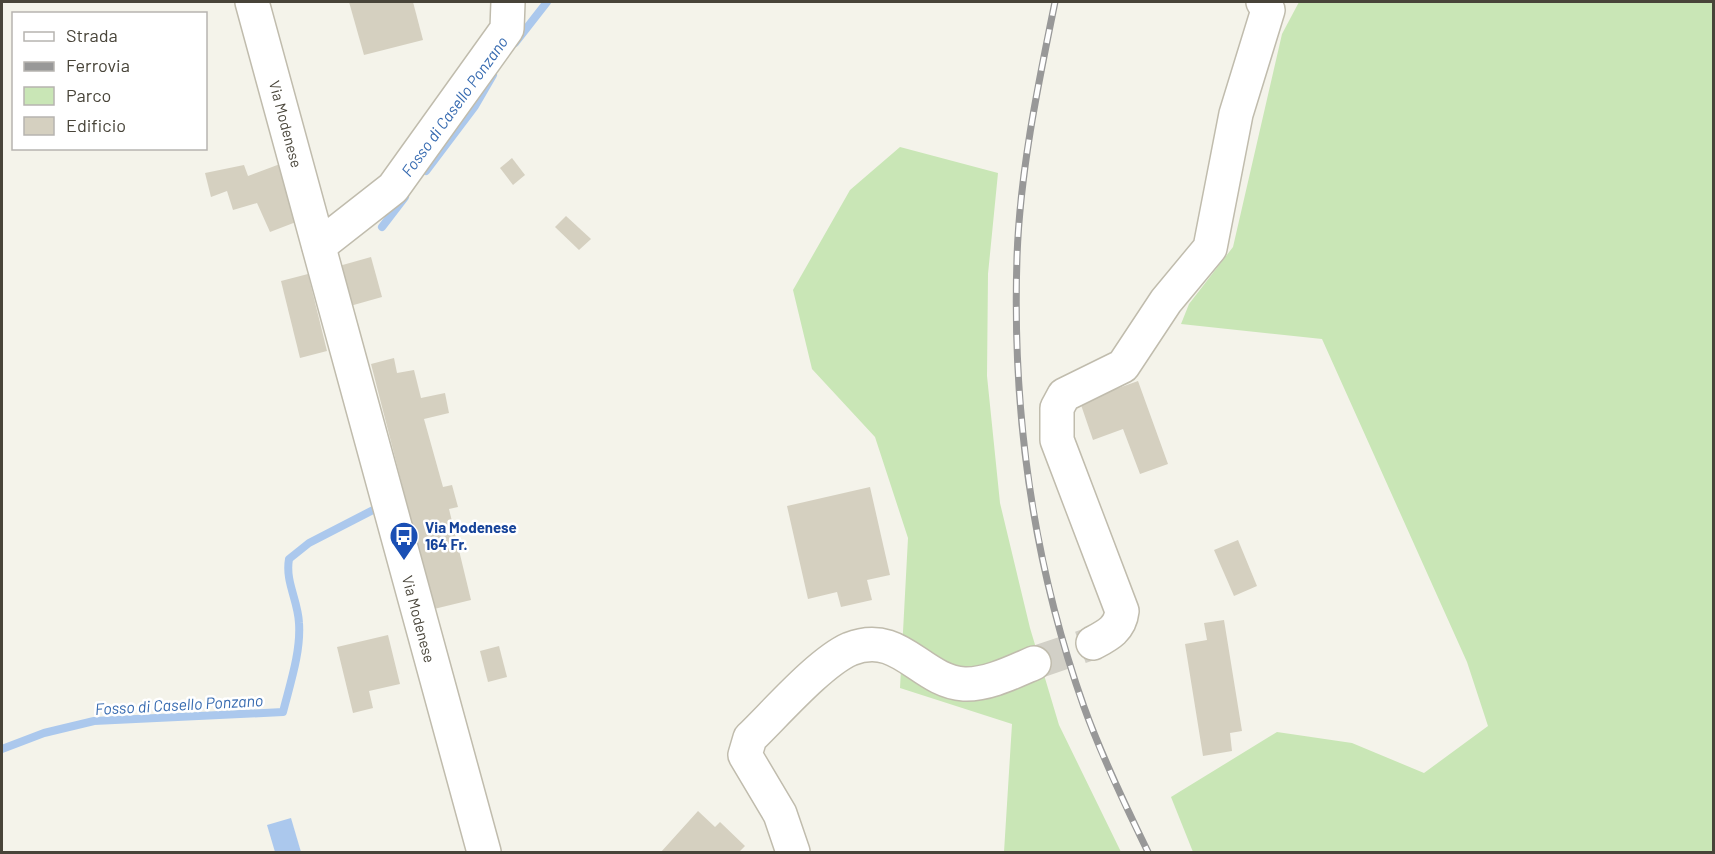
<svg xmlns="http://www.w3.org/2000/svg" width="1715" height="854" font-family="Barlow,sans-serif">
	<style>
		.green { fill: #c9e6b6 }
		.water { fill: #abc8ed }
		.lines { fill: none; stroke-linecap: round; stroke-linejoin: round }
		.stream { stroke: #abc8ed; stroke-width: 8 }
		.building { fill: #d5d0c0 }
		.minor-tunnel { stroke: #d2d0c7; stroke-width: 33; stroke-dasharray: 33 16; stroke-linecap: butt }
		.minor-casing { stroke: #c0bcad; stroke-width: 36 }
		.minor { stroke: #fff; stroke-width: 33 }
		.rail-casing { stroke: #989898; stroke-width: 7 }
		.rail { stroke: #fff; stroke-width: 4.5; stroke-dasharray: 14; stroke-linecap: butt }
		.labels { text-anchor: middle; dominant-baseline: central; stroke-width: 5; stroke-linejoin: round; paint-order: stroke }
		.street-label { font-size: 15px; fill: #484439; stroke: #fff }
		.transit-label { font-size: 15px; font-weight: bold; fill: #164399; stroke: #fff; text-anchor: start }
		.water-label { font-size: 16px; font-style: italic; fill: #366ab0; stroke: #fff }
	</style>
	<rect width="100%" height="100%" fill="#f4f3ea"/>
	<g class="green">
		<polygon points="1299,2 1713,2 1713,852 1193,852 1171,797 1277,732 1352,743 1424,773 1488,726 1467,662 1322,339 1181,324 1189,304 1233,247 1282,34"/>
		<polygon points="900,147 998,173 988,274 987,376 1000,503 1030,628 1059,725 1121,852 1004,852 1012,724 900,688 908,538 875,437 812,369 793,290 850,190"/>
	</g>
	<polygon class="water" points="291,818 301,852 275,852 267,825"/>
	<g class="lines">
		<g class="stream">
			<polyline points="515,43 547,2"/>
			<polyline points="426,171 475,106 493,75"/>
			<polyline points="382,227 405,197"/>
			<path d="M 2,749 L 44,733 L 94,721 L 283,712 C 290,684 301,652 299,623 C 298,600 285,582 289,559 L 309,543 L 377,508"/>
		</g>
	</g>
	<g class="building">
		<polygon points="349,2 413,2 423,40 364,55"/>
		<polygon points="512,158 525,175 513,185 500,168"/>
		<polygon points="280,164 296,222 270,232 257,203 233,210 227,191 211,197 205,173 244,165 248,176"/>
		<polygon points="566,216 591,239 579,250 555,227"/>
		<polygon points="371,257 382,297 350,306 339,266"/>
		<polygon points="308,274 327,351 300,358 281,281"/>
		<polygon points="394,358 397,373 414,370 421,398 445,393 449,413 424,419 443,487 452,485 458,507 449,509 471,600 434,609 371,364"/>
		<polygon points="1138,381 1168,464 1140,474 1123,429 1093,440 1080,402"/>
		<polygon points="870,487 890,575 867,580 872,600 841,607 837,592 808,599 787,506"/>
		<polygon points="1238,540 1257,586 1234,596 1214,550"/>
		<polygon points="1224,620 1242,731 1230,733 1232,751 1203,756 1185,644 1207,640 1204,623"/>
		<polygon points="388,635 400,684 369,691 373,708 353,713 337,647"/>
		<polygon points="499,646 507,677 488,682 480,651"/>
		<polygon points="698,811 715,827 720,822 745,846 739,852 661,852"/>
	</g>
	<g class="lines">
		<polyline class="minor-tunnel" points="1034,663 1093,643"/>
		<g class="minor-casing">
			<g id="minor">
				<polyline points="252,2 484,852"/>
				<polyline points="319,246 393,188 507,29 508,2"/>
				<path d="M 1093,643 C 1108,635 1120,629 1122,611 L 1057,440 L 1057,408 L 1064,395 L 1123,366 L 1166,301 L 1210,248 L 1236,114 L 1268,10 L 1263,2"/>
				<path d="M 793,852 L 780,814 L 745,755 L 750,738 C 775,714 820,662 850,649 C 900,629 920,681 964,684 C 987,685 1013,672 1034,663"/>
			</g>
		</g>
		<use href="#minor" class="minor"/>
		<g class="rail-casing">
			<path id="rail" d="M 1055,2 C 1038,85 1020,171 1017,257 C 1012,409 1033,563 1084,707 C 1102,757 1125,805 1148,852"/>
		</g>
		<use href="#rail" class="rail"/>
	</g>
	<defs>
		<g id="bus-pin" transform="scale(1.5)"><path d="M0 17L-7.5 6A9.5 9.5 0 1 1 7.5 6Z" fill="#1a4fb4" stroke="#fff"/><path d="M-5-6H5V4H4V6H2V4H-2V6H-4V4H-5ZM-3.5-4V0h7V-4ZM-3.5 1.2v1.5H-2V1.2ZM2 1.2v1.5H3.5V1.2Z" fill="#fff"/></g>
	</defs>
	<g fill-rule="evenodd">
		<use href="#bus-pin" x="404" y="536"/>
	</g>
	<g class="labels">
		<g class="street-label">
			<text transform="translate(286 124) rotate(75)">Via Modenese</text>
			<text transform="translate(419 619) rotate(75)">Via Modenese</text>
		</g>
		<g class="transit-label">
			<text x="425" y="527">Via Modenese<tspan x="425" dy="17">164 Fr.</tspan></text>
		</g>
		<g class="water-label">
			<text transform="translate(454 106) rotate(-54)">Fosso di Casello Ponzano</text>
			<text transform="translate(179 704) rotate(-3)">Fosso di Casello Ponzano</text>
		</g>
	</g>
	<rect width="1715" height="854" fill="none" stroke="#484439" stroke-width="6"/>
	<rect x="12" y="12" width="195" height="138" fill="#ffffff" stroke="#b6b4b0" stroke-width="1.5"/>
	<rect x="24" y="32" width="30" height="9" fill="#ffffff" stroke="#b6b4b0" stroke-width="1.5"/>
	<text x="66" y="42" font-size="18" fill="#484439">Strada</text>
	<rect x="24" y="62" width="30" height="9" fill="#989898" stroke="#b6b4b0" stroke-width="1.5"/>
	<text x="66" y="72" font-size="18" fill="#484439">Ferrovia</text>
	<rect x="24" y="87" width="30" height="18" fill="#c9e6b6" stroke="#b6b4b0" stroke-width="1.5"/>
	<text x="66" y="102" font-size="18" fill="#484439">Parco</text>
	<rect x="24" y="117" width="30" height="18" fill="#d5d0c0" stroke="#b6b4b0" stroke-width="1.5"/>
	<text x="66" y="132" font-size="18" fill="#484439">Edificio</text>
</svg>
